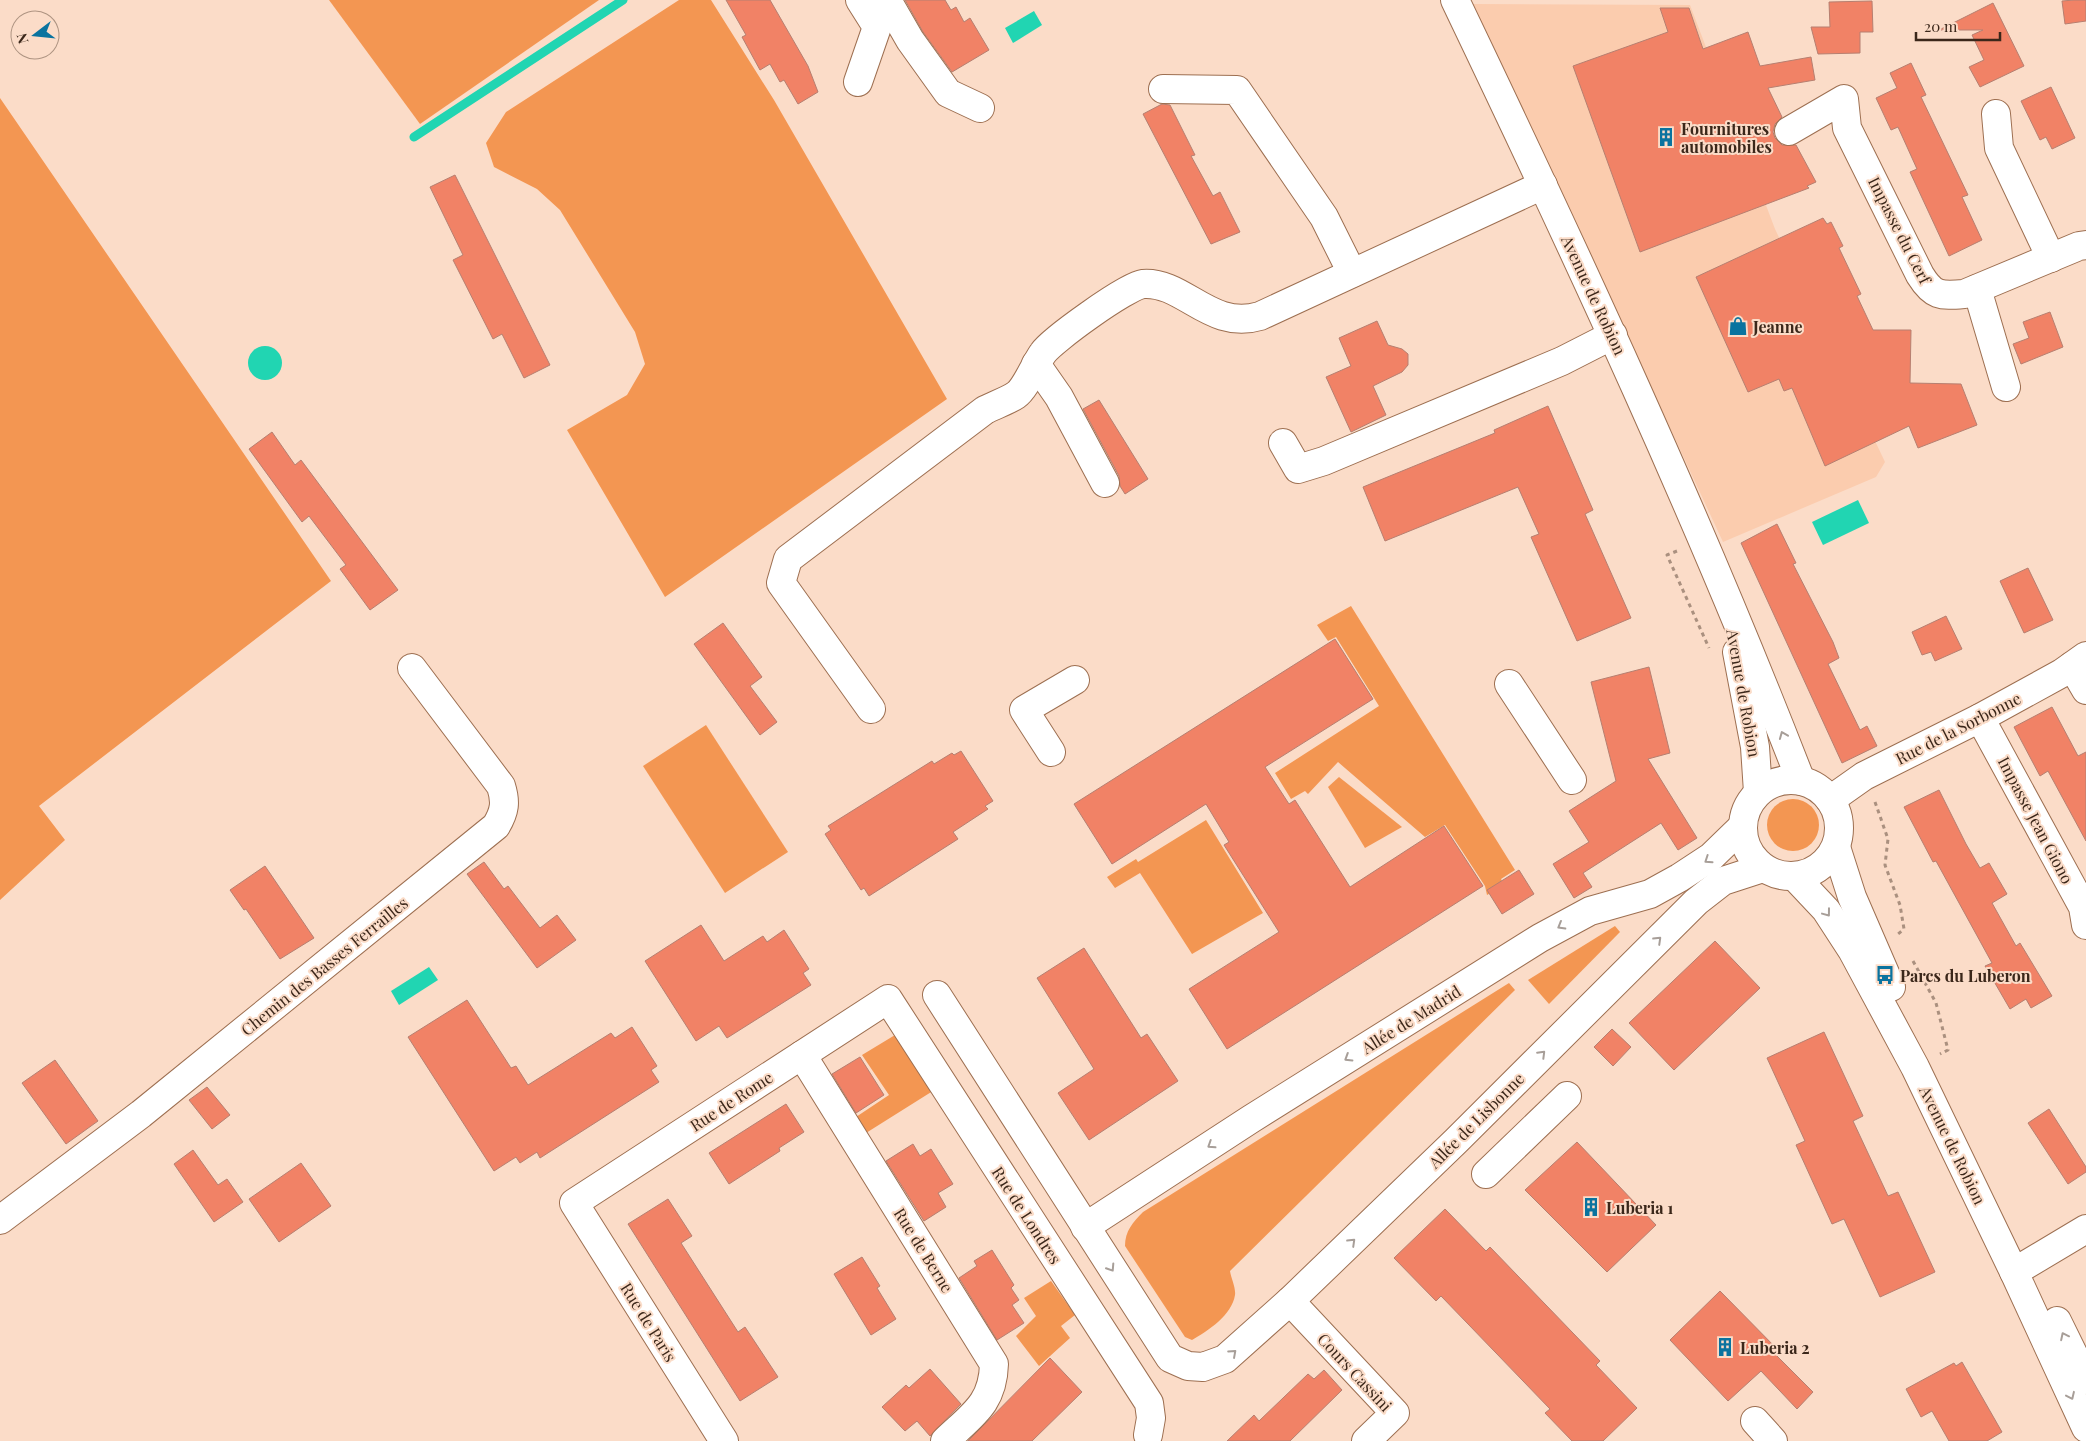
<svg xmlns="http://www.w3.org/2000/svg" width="2086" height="1441" font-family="'Playfair Display',serif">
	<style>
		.built { fill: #fbccae }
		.green { fill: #f39652 }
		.water { fill: #21d5b2 }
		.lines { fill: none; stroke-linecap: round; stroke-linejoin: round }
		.stream { stroke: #21d5b2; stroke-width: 9 }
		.building { fill: #f18266; stroke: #b67f70 }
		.minor-casing { stroke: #9d6f51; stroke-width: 30 }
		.major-casing { stroke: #9d6f51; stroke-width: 30 }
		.path { stroke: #aa907f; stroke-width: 3; stroke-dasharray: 4 4; stroke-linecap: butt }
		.minor { stroke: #fff; stroke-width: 28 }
		.major { stroke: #fff; stroke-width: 28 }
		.oneway { stroke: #a79e98 }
		.labels { text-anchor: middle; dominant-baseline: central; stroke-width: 4; stroke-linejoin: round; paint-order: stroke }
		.poi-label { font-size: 16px; font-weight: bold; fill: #3b271a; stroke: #fbdcc8; text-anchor: start }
		.street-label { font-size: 16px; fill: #3b271a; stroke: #fbdcc8 }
	</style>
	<rect width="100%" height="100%" fill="#fbdcc8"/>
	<polygon class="built" points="1473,4 1690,5 1775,229 1885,462 1876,477 1723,542"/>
	<g class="green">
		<polygon points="329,0 599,0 420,124"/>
		<polygon points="679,0 711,0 774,100 947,399 665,597 567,430 627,395 645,364 635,332 560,210 537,189 494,167 486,143 506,112"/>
		<polygon points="0,98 331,581 39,806 65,840 0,900"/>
		<polygon points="1351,606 1515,870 1501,879 1504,885 1487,895 1485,886 1445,825 1425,837 1338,762 1308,794 1305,791 1291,799 1275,773 1379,706 1336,637 1328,641 1317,625"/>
		<polygon points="706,725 788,852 725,893 643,766"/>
		<polygon points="1339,777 1402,827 1365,848 1328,787"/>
		<circle cx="1793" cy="825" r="26"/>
		<polygon points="1206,820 1263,913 1192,954 1140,873 1115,888 1107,877 1136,859 1138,862"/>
		<polygon points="1615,926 1620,932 1549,1004 1528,980"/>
		<path d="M 1509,983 L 1515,990 L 1230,1271 C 1231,1278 1236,1288 1235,1295 C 1232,1315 1208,1331 1192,1340 L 1185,1337 L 1125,1246 C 1125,1231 1133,1222 1143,1212 Z"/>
		<polygon points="900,1032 936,1089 866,1133 856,1117 889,1095 862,1055"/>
		<polygon points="1051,1281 1075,1315 1061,1326 1070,1338 1039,1366 1016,1336 1036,1316 1024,1298"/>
	</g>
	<g class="water">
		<polygon points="1034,11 1042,25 1013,43 1005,28"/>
		<circle cx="265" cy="363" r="17"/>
		<polygon points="1858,500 1869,523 1823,545 1812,522"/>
		<polygon points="429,967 438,980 399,1005 391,991"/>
	</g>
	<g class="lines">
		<polyline class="stream" points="414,137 623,0"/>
	</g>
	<g class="building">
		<polygon points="726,0 770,0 808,66 818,92 798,104 784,80 780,82 770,64 760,70 742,37 746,35"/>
		<polygon points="905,0 945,0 951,10 956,7 964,22 970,18 989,50 952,72 923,32"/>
		<polygon points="2074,0 2086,0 2086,21 2065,24 2062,1"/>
		<polygon points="1872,1 1873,32 1860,32 1860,53 1818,54 1811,27 1830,27 1829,2"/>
		<polygon points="1993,3 2024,66 1980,87 1969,67 1984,60 1972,35 1983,30 1939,30"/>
		<polygon points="1660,8 1689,8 1703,49 1748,32 1760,66 1811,57 1815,80 1768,88 1782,117 1775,124 1773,132 1775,138 1782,145 1796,145 1816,182 1807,186 1809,188 1640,252 1573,66 1668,32"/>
		<polygon points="1911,63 1926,95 1921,97 1968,195 1962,197 1982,240 1949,256 1910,172 1917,169 1898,127 1891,130 1876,98 1897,88 1890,73"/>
		<polygon points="2051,87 2075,138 2052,149 2046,137 2040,140 2021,101"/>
		<polygon points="1162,104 1170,105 1195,155 1191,156 1213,196 1220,192 1240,232 1211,244 1143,114"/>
		<polygon points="455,175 550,365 524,378 502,334 493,339 453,260 463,255 430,187"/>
		<polygon points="1823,218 1827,224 1831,222 1843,246 1839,248 1861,294 1857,296 1873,330 1911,330 1910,383 1961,384 1977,425 1918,448 1909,426 1825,466 1792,388 1784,391 1779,379 1748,392 1696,277"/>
		<polygon points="2050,312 2063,347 2021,364 2013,344 2029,338 2023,322"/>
		<polygon points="1377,321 1388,345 1402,349 1408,354 1408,365 1402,372 1373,386 1386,415 1351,432 1326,377 1351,366 1339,338"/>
		<polygon points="1099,400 1148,479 1125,494 1120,486 1119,476 1083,409"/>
		<polygon points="1548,406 1593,510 1585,514 1631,618 1577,641 1531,537 1539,534 1518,487 1385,541 1363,487 1495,433 1494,430"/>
		<polygon points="272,432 295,465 301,460 398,590 370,610 340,569 346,565 309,516 302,522 249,449"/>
		<polygon points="1777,524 1796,563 1793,564 1833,642 1839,658 1828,664 1860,730 1867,726 1877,746 1842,763 1741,543"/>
		<polygon points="2028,568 2053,620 2024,633 2000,581"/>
		<polygon points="1946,616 1962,649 1935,661 1931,652 1922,655 1912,632"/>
		<polygon points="723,623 762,677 750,686 777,722 760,735 694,644"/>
		<polygon points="1335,639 1373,699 1265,767 1289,804 1295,800 1350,887 1444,826 1483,886 1227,1049 1189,989 1279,932 1224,845 1229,842 1206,804 1112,864 1074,804"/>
		<polygon points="1649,667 1670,753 1648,759 1697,838 1678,850 1661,823 1583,873 1592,887 1574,898 1553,864 1589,842 1569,811 1616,781 1591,682"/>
		<polygon points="2052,707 2078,756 2086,752 2086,841 2048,771 2040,776 2014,727"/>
		<polygon points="961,751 993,801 985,806 988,809 953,832 958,839 869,896 864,888 861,890 825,834 831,830 828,826 932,761 934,764 952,753 954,755"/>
		<polygon points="1939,790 1966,844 1980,868 1989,863 2007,894 1992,903 2016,946 2020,943 2052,996 2031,1008 2026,999 2010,1009 1985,966 1992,963 1936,861 1933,862 1904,807"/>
		<polygon points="484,862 504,889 508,886 540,928 557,915 576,940 537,968 467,874"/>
		<polygon points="265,866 314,938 280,959 246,909 244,910 230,890"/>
		<polygon points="1519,870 1534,894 1502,914 1487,890"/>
		<polygon points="701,925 724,961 763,936 767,942 784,930 809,969 803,973 811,985 727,1038 719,1026 696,1041 645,961"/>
		<polygon points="1715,941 1760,988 1674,1070 1629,1023"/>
		<polygon points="1084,948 1141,1038 1147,1034 1178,1081 1089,1140 1058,1093 1094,1069 1037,978"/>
		<polygon points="467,1000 511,1068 516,1066 528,1085 611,1033 615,1038 632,1027 657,1066 651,1070 659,1082 540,1158 537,1152 520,1163 516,1157 494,1171 408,1037"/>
		<polygon points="1612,1029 1631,1047 1613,1066 1594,1047"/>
		<polygon points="1824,1032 1863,1116 1853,1121 1888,1196 1898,1192 1935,1272 1880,1297 1844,1219 1832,1224 1796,1145 1805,1141 1767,1058"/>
		<polygon points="860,1057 884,1095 856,1113 832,1074"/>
		<polygon points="55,1060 98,1121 66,1144 22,1083"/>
		<polygon points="207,1087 230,1115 212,1129 189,1100"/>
		<polygon points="786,1104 804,1132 779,1148 780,1151 729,1184 709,1153"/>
		<polygon points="2049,1109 2086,1167 2086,1172 2068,1184 2028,1123"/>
		<polygon points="1577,1142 1656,1225 1607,1272 1525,1190"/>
		<polygon points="913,1144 920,1156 931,1149 953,1184 938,1193 946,1207 924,1221 886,1161"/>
		<polygon points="193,1150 218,1185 227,1179 243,1202 214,1222 174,1164"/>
		<polygon points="301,1163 331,1206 279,1242 249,1199"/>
		<polygon points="668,1199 692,1236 681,1243 738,1332 745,1327 778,1377 740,1401 628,1224"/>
		<polygon points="1445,1209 1486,1251 1490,1247 1600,1361 1596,1365 1637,1408 1603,1441 1572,1441 1545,1413 1550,1409 1441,1296 1436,1301 1394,1258"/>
		<polygon points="992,1250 1014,1285 1011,1288 1019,1300 1012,1305 1024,1323 997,1340 959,1278 977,1266 974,1261"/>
		<polygon points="862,1257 880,1286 877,1288 896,1319 871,1335 834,1274"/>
		<polygon points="1720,1291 1781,1353 1777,1356 1813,1392 1797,1409 1761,1371 1728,1401 1670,1340"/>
		<polygon points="1050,1358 1082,1392 1032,1441 968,1441"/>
		<polygon points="1962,1362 2002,1432 1987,1441 1949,1441 1932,1411 1921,1417 1906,1389 1954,1363 1956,1366"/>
		<polygon points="930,1369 961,1404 930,1436 917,1421 905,1431 882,1407 906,1385 909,1388"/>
		<polygon points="1324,1370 1342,1390 1290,1441 1227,1441 1254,1415 1259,1421 1308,1374 1314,1379"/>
	</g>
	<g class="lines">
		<g class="minor-casing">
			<g id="minor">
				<polyline points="887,0 910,40 948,93 980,108"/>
				<polyline points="858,82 877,27 860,0"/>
				<polyline points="1163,89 1237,90 1324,217 1352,273"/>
				<polyline points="1996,114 1999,148 2051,258"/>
				<path d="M 1789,131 L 1844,99 L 1847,128 L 1920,275 C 1933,296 1940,296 1964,294 L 2079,246 L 2086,245"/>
				<polyline points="1977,289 2006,387"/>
				<polyline points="1036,364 1059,397 1105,483"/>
				<polyline points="1283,443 1298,469 1324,461 1562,361 1613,335"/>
				<polyline points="2072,666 2086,690"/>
				<polyline points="1509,684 1572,780"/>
				<path d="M 871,709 L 781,583 L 788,559 L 985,410 C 995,405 1007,401 1016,395 C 1026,388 1035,364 1043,353 C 1052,340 1127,286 1143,284 C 1184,281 1210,331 1260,316 L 1543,185"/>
				<polyline points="1980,718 2083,907 2086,925"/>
				<polyline points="1051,752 1024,710 1075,680"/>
				<polyline points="1830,800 1864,776 1980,718 2062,673 2086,656"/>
				<polyline points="937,995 1170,1358 1188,1366 1203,1367 1225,1359 1290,1301 1456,1141 1696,902 1723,881 1763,868"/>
				<path d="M 802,1055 L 994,1364 C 993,1404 972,1415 945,1441"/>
				<polyline points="1486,1174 1567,1096"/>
				<path d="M 0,1220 L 141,1114 L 496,826 C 505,811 506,802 501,786 L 412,668"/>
				<polyline points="1085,1227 1251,1119 1540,938 1590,911 1650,894 1679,878 1711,857 1743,826"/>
				<polyline points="2014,1272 2086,1229"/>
				<polyline points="1290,1301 1395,1413 1366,1441"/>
				<polyline points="1755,1421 1773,1441"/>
				<polyline points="724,1441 574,1203 888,999 1149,1403 1151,1418 1148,1435"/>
			</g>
		</g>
		<g class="major-casing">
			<g id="major">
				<path d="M 1455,0 C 1578,257 1698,515 1801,781"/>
				<polyline points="1737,652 1755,747 1758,792"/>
				<circle cx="1791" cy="828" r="48"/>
				<polyline points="1836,847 1852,897 1891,987"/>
				<polyline points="1794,876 1826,910 1852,950 1915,1067 2014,1272 2086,1428"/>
				<polyline points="2057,1321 2086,1380"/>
			</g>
		</g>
		<g class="path">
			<polyline points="1677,551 1667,555 1709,648"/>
			<polyline points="1875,802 1888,839 1885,865 1900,905 1904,929 1898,934"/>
			<polyline points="1913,961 1936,1003 1948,1050 1940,1054"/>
		</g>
		<use href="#minor" class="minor"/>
		<use href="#major" class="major"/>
	</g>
	<defs><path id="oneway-chevron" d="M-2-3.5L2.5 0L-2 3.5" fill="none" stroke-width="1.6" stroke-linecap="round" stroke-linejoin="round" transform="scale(1.25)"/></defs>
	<g class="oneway">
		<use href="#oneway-chevron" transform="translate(1783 735) rotate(-112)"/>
		<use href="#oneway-chevron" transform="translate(1708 860) rotate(146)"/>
		<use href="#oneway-chevron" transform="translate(1827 913) rotate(53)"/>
		<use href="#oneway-chevron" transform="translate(1561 926) rotate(150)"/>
		<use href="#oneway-chevron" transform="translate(1658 940) rotate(-44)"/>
		<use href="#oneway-chevron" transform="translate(1542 1054) rotate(-45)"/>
		<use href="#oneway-chevron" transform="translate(1348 1058) rotate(148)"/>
		<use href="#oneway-chevron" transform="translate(1211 1145) rotate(147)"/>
		<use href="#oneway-chevron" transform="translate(1352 1242) rotate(-44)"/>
		<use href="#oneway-chevron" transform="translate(1111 1268) rotate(57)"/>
		<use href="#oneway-chevron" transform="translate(2064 1336) rotate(-116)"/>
		<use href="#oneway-chevron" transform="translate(1233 1353) rotate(-42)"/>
		<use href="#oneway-chevron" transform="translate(2071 1396) rotate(65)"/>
	</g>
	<defs>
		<g id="building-bare" transform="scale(1.5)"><path d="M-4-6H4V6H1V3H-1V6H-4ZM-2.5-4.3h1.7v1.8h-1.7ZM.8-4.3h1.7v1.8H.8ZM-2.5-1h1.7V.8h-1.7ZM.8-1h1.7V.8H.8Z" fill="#0a739f" stroke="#fbdcc8" stroke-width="2.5" paint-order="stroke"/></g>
		<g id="shop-bare" transform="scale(1.5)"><path d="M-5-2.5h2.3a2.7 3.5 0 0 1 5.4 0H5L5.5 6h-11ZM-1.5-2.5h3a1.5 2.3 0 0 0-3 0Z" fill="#0a739f" stroke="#fbdcc8" stroke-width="2.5" paint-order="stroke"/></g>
		<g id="bus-bare" transform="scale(1.5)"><path d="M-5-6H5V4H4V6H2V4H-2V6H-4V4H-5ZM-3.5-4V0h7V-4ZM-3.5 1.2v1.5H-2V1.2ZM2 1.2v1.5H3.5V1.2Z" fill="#0a739f" stroke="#fbdcc8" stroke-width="2.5" paint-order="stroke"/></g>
	</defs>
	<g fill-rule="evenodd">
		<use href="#building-bare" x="1666" y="137"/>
		<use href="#shop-bare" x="1738" y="326"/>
		<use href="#bus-bare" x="1885" y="975"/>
		<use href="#building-bare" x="1591" y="1207"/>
		<use href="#building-bare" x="1725" y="1347"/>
	</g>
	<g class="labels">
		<g class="poi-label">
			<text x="1681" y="128">Fournitures<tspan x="1681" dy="18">automobiles</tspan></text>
			<text x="1753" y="326">Jeanne</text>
			<text x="1900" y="975">Parcs du Luberon</text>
			<text x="1606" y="1207">Luberia 1</text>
			<text x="1740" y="1347">Luberia 2</text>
		</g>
		<g class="street-label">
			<text transform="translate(1900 230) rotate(63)">Impasse du Cerf</text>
			<text transform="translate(1594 295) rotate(65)">Avenue de Robion</text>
			<text transform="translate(1744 693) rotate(80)">Avenue de Robion</text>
			<text transform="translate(1958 728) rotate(-27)">Rue de la Sorbonne</text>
			<text transform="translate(2036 820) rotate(62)">Impasse Jean Giono</text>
			<text transform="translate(324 966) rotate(-39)">Chemin des Basses Ferrailles</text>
			<text transform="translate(1411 1019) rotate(-32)">Allée de Madrid</text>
			<text transform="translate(731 1101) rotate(-33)">Rue de Rome</text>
			<text transform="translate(1476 1120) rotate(-45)">Allée de Lisbonne</text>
			<text transform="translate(1953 1145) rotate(64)">Avenue de Robion</text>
			<text transform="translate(1027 1215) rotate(57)">Rue de Londres</text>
			<text transform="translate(924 1250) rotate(58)">Rue de Berne</text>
			<text transform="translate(649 1322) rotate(58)">Rue de Paris</text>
			<text transform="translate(1355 1372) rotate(47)">Cours Cassini</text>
		</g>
	</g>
	<g transform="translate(35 35) rotate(254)"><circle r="24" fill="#fbdcc8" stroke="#ae9482"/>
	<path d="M0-4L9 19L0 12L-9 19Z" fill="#0a739f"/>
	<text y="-8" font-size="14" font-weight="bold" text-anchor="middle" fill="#3b271a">N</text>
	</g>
	<path d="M1916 32v8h84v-8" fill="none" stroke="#3b271a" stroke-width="2.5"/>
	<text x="1924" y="32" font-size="15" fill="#3b271a" stroke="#fbdcc8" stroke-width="4" paint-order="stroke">20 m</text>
</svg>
